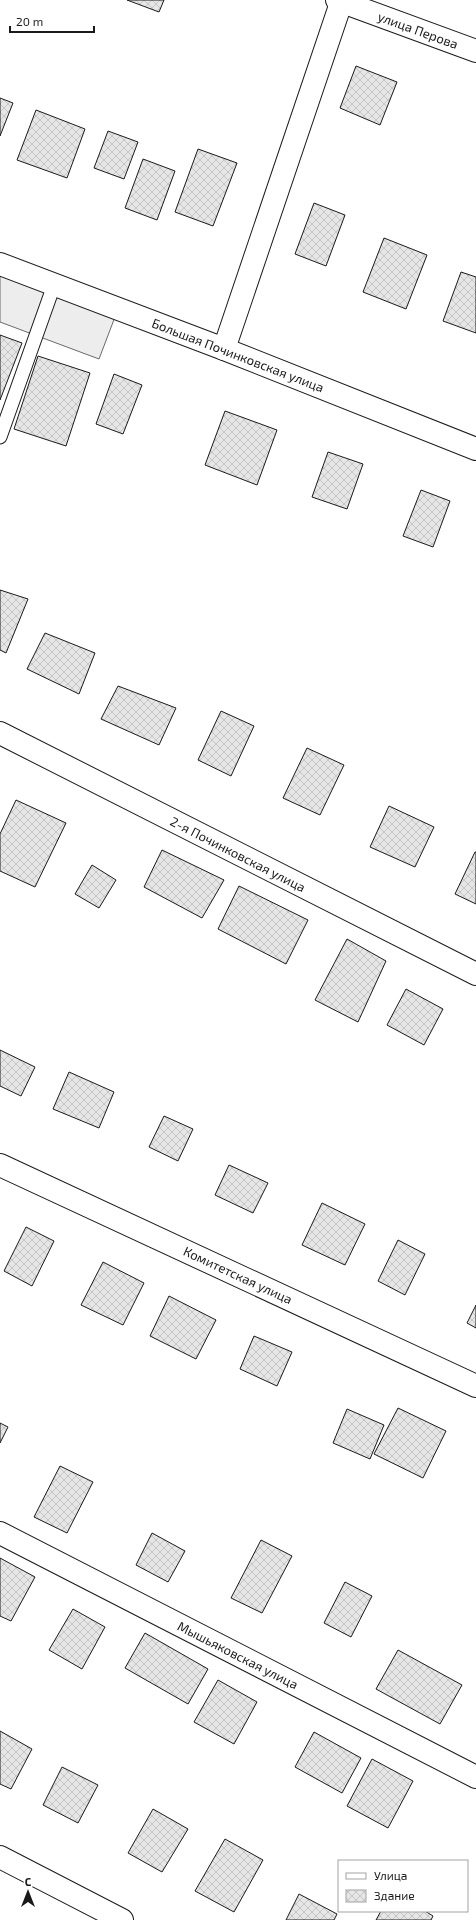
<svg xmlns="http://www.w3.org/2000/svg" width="476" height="1920" font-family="'Exo 2',sans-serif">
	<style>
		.parking { fill: #ededed; stroke: #6a6a6a }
		.building { fill: url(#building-cross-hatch); stroke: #1a1a1a }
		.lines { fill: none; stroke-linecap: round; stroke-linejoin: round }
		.service-casing { stroke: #1a1a1a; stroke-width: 15 }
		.minor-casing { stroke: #1a1a1a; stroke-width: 24 }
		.tertiary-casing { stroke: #1a1a1a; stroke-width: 24 }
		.service { stroke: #fff; stroke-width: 13 }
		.minor { stroke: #fff; stroke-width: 22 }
		.tertiary { stroke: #fff; stroke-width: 22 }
		.labels { text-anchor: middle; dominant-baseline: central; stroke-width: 3; stroke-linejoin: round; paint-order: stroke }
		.street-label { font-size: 13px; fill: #1a1a1a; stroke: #fff }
	</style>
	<defs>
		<pattern id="building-cross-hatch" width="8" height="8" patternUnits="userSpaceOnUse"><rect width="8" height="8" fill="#e6e6e6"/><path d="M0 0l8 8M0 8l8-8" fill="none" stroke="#c5c5c5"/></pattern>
	</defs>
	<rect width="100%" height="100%" fill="#fff"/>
	<polygon class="parking" points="0,264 118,309 99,359 0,322"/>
	<g class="building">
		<polygon points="127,0 164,0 159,12"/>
		<polygon points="356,66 397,82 380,125 340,108"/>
		<polygon points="0,98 13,103 0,136"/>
		<polygon points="36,110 85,129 67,178 17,160"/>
		<polygon points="108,131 138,142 124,179 94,168"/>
		<polygon points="198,149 237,163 213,226 175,212"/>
		<polygon points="143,159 175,171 157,220 125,208"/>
		<polygon points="314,203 345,215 326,266 295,254"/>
		<polygon points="384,238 427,255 406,309 363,292"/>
		<polygon points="461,272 476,277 476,333 443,321"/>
		<polygon points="0,335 22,343 0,400"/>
		<polygon points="38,356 90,373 66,446 14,429"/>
		<polygon points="114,374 142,385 123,434 96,424"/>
		<polygon points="225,411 277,430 257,485 205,465"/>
		<polygon points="328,452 363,464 347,509 312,497"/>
		<polygon points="421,490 450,501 433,547 403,536"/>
		<polygon points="0,590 28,599 6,653 0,650"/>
		<polygon points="45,633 95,653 79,694 27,669"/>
		<polygon points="118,686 176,708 159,745 101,719"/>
		<polygon points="221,711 254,726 231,776 198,760"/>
		<polygon points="307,748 344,765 320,815 283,798"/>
		<polygon points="16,800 66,823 35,887 0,871 0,834"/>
		<polygon points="389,806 434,827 415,867 370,847"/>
		<polygon points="162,850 224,880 202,918 144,887"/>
		<polygon points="475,852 476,852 476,904 455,894"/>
		<polygon points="92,865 116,880 99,908 75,894"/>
		<polygon points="239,886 308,920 286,964 218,929"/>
		<polygon points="347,939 386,961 358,1022 315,1000"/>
		<polygon points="406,989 443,1009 424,1045 387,1025"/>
		<polygon points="0,1050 35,1067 21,1096 0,1086"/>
		<polygon points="69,1072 114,1092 99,1128 53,1109"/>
		<polygon points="164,1116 193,1129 178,1161 149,1147"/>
		<polygon points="229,1165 268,1183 253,1213 215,1195"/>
		<polygon points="322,1203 365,1224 345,1265 302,1245"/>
		<polygon points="26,1227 54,1241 32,1286 4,1271"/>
		<polygon points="398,1240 425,1254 405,1295 378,1281"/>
		<polygon points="103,1262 144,1283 123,1325 81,1305"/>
		<polygon points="169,1296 216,1320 196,1359 150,1336"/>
		<polygon points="476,1305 476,1328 467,1323"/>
		<polygon points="254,1336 292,1352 277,1386 240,1369"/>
		<polygon points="398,1408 446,1431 423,1478 374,1454"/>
		<polygon points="347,1409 384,1425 370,1459 333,1443"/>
		<polygon points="0,1423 8,1427 0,1443"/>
		<polygon points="60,1466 93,1482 67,1533 34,1517"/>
		<polygon points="152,1533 185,1551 168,1582 136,1565"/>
		<polygon points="261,1540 292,1556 262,1613 231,1598"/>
		<polygon points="0,1558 35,1577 11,1621 0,1616"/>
		<polygon points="345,1582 372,1596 351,1637 324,1623"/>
		<polygon points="73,1609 105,1627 82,1669 49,1650"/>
		<polygon points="145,1633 208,1669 188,1704 125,1668"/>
		<polygon points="398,1650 462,1685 440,1724 376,1689"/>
		<polygon points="218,1680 257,1702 234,1744 194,1722"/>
		<polygon points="0,1731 32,1749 11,1789 0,1784"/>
		<polygon points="314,1732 361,1758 342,1793 295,1767"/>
		<polygon points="372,1759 413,1781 388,1828 347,1806"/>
		<polygon points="62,1767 98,1785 78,1823 43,1805"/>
		<polygon points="153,1809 188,1829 162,1872 128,1853"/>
		<polygon points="225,1839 263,1860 234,1912 195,1891"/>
		<polygon points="299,1894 337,1914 334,1920 286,1920"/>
		<polygon points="381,1911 425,1911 433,1916 431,1920 376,1920"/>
	</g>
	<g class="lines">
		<g class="service-casing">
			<polyline id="service" points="0,437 54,285"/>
		</g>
		<g class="minor-casing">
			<g id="minor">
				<polyline points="337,0 476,51"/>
				<polyline points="224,349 342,0"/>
				<polyline points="0,733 476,974"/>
				<polyline points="0,1165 476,1386"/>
				<polyline points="0,1533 476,1777"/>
				<polyline points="0,1857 122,1920"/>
			</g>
		</g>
		<g class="tertiary-casing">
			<polyline id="tertiary" points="0,264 224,349 476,449"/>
		</g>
		<use href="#service" class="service"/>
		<use href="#minor" class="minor"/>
		<use href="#tertiary" class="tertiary"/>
	</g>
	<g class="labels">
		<g class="street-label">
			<text transform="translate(418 30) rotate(20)">улица Перова</text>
			<text transform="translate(238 355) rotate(21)">Большая Починковская улица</text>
			<text transform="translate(238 854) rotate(27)">2-я Починковская улица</text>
			<text transform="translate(238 1275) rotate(25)">Комитетская улица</text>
			<text transform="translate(238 1655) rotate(27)">Мышьяковская улица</text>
		</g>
	</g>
	<rect x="338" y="1860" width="130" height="52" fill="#ffffff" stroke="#a3a3a3"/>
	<rect x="346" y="1873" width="20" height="6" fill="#ffffff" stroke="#a3a3a3"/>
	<text x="374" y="1880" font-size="12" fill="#1a1a1a">Улица</text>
	<rect x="346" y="1890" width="20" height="12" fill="url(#building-cross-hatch)" stroke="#a3a3a3"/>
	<text x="374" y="1900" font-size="12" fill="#1a1a1a">Здание</text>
	<g transform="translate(28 1892)" stroke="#ffffff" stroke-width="3" paint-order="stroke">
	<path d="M0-3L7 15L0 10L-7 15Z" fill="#1a1a1a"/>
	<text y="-6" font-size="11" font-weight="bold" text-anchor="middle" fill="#1a1a1a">С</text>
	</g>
	<path d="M10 26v6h84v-6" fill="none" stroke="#1a1a1a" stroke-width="2"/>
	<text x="16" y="26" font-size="12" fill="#1a1a1a" stroke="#ffffff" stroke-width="3" paint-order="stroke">20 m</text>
</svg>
